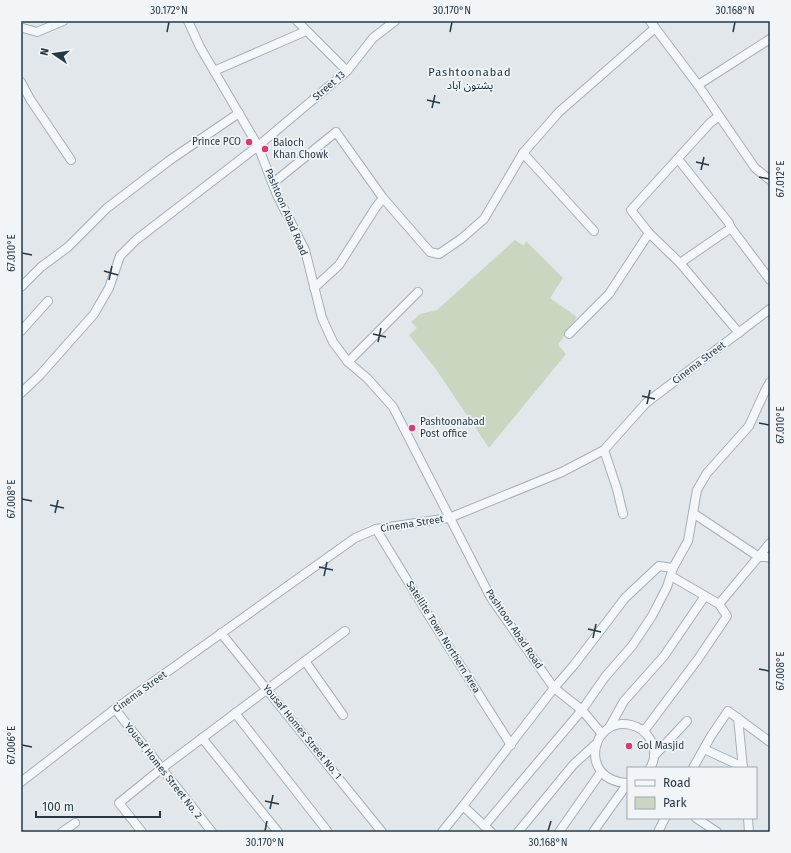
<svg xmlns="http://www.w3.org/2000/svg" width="791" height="853" font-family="'Fira Sans','Noto Sans Arabic',sans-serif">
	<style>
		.green { fill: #cbd6c1 }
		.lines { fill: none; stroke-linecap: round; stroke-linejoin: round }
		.minor-casing { stroke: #a5afb6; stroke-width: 10 }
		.minor { stroke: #f4f7f9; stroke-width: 8 }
		.ticks { fill: none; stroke: #273845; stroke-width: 1.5 }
		.poi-dot { fill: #dd3971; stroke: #f1f5f8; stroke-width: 1.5 }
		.labels { text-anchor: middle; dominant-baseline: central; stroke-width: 3.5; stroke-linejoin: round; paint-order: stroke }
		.street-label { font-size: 10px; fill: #273845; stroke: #f1f5f8 }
		.poi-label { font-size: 10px; fill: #273845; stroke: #f1f5f8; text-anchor: start }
		.neighbourhood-label { font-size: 11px; letter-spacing: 1px; fill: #192936; stroke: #f1f5f8 }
		.neatline { fill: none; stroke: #273845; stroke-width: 1.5 }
		.ticks-label { font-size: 10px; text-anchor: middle; fill: #273845 }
	</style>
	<rect width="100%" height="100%" fill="#e1e7eb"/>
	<polygon class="green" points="515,240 524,246 526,241 563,278 550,298 577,317 558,345 566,354 489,448 435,368 409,335 417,328 411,322 420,314 437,310"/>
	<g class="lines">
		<g class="minor-casing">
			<g id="minor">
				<polyline points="188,21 200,47 258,146 277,195 305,250 322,318 333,342 348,362 367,378 393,407 491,598 554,688 582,710 602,734"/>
				<polyline points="297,21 347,71"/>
				<polyline points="650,21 698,85 755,168 770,180"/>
				<polyline points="21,29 23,28 37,32 63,21"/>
				<polyline points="214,71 306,31"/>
				<polyline points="21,82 30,99 71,160"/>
				<polyline points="698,85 770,39"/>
				<polyline points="719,116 710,123 631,210 649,233 680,263 739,333"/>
				<polyline points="523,153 594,231"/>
				<polyline points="678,159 729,223 731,228 770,280"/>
				<polyline points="273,183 336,132 383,198 430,252 439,254 461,239 484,219 523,153 559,112 655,28"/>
				<polyline points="680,263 731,228"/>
				<polyline points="21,287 41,267 68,247 107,208 170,160 239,113"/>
				<polyline points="314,288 339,265 376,207 383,198"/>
				<polyline points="21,331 48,301"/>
				<polyline points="569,334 609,294 649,233"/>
				<polyline points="348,362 418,292"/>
				<polyline points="21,393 40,375 94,314 109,288 120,256 136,240 258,146 347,71 373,38 395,21"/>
				<polyline points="604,450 617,489 623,514"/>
				<polyline points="693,513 759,557 767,557 770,558"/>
				<polyline points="376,529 429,616 511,745"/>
				<polyline points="719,604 770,543"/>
				<polyline points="221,633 382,832"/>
				<polyline points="305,661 343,715"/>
				<polyline points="115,709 212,832"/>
				<polyline points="235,713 328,832"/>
				<polyline points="738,718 743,768"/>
				<polyline points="609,728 624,701 664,656 705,596"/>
				<polyline points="644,731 698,659 727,616 719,604 671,576"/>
				<polyline points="202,738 278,832"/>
				<polyline points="704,749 743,767"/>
				<polyline points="654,756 687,721"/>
				<polyline points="693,768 711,736 728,711 770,742"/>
				<polyline points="21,782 115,709 355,538 376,529 449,518 562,472 604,450 646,403 770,309"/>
				<path d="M 628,783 C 577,781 591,715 631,725 C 639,727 646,732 650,739 C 655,748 656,759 650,768"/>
				<polyline points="463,806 491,832"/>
				<polyline points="696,818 717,832"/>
				<polyline points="748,818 749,832"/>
				<polyline points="484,826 582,710 605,677 632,646 652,616 667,587 673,568"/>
				<polyline points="62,832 75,823"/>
				<polyline points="142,832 119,803 161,769 345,631"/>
				<polyline points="442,832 463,806 554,688 574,665 625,598 659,566 673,568 688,541 697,490 707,473 749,426 765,391 770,382"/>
				<polyline points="518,832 573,765 597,743"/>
				<polyline points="559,832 601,772"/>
				<polyline points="593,832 628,783"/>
				<polyline points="658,832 665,818"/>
			</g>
		</g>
		<use href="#minor" class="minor"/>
	</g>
	<path class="ticks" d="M 167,32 L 169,22M 450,32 L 452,22M 733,32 L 735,22M 427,100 L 440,103M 432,108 L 435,95M 696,162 L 709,165M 701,170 L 704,157M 759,177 L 769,179M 22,253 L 32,255M 104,271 L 118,275M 109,280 L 112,266M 373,334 L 386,337M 378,342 L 381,328M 642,396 L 655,399M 647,404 L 650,390M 759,423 L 769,425M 22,499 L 32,501M 50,505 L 64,508M 55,513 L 58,500M 319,567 L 333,570M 324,576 L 327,562M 588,629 L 601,632M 593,638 L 596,624M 759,669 L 769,671M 22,745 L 32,747M 265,801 L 279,804M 270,809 L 273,795M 265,831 L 267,821M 548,831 L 551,821"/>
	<g class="poi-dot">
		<circle cx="249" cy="142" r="4"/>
		<circle cx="265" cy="149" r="4"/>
		<circle cx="412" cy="428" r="4"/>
		<circle cx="629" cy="746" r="4"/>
	</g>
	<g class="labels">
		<g class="street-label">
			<text transform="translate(329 86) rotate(-41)">Street 13</text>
			<text transform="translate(286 212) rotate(67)">Pashtoon Abad Road</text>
			<text transform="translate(699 363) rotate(-37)">Cinema Street</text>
			<text transform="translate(412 524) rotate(-9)">Cinema Street</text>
			<text transform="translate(514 629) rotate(56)">Pashtoon Abad Road</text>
			<text transform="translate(443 637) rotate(58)">Satellite Town Northern Area</text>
			<text transform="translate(140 692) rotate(-36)">Cinema Street</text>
			<text transform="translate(302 732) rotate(51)">Yousaf Homes Street No. 1</text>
			<text transform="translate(163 771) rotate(52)">Yousaf Homes Street No. 2</text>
		</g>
		<g class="poi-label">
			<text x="241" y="142" text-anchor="end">Prince PCO</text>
			<text x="273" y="143">Baloch<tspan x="273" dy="12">Khan Chowk</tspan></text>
			<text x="420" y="422">Pashtoonabad<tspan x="420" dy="12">Post office</tspan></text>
			<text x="637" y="746">Gol Masjid</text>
		</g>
		<g class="neighbourhood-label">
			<text x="470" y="72">Pashtoonabad<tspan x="470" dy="13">پشتون آباد</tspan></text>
		</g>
	</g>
	<rect width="791" height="853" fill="none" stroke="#f1f5f8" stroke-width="44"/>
	<rect x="627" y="767" width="130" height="52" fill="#f1f5f8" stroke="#a0a9b0"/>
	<rect x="635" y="780" width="20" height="6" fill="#f4f7f9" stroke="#a0a9b0"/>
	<text x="663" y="787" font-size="12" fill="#273845">Road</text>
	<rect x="635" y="797" width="20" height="12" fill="#cbd6c1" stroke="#a0a9b0"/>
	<text x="663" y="807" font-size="12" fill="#273845">Park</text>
	<g transform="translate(54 54) rotate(283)" stroke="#f1f5f8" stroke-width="3" paint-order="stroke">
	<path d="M0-3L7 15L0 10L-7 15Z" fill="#273845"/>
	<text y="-6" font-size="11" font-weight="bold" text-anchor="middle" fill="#273845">N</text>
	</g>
	<path d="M36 811v6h124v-6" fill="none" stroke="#273845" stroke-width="2"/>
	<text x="42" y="811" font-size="12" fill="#273845" stroke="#f1f5f8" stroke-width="3" paint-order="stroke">100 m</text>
	<rect x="22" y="22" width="747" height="809" class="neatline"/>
	<g class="ticks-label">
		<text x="169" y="14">30.172°N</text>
		<text x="452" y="14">30.170°N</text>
		<text x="735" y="14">30.168°N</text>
		<text transform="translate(780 179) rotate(-90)" y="4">67.012°E</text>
		<text transform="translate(11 253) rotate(-90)" y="4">67.010°E</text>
		<text transform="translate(780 425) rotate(-90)" y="4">67.010°E</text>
		<text transform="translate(11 499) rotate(-90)" y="4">67.008°E</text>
		<text transform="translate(780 671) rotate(-90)" y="4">67.008°E</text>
		<text transform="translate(11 745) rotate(-90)" y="4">67.006°E</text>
		<text x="265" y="846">30.170°N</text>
		<text x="548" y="846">30.168°N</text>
	</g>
</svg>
